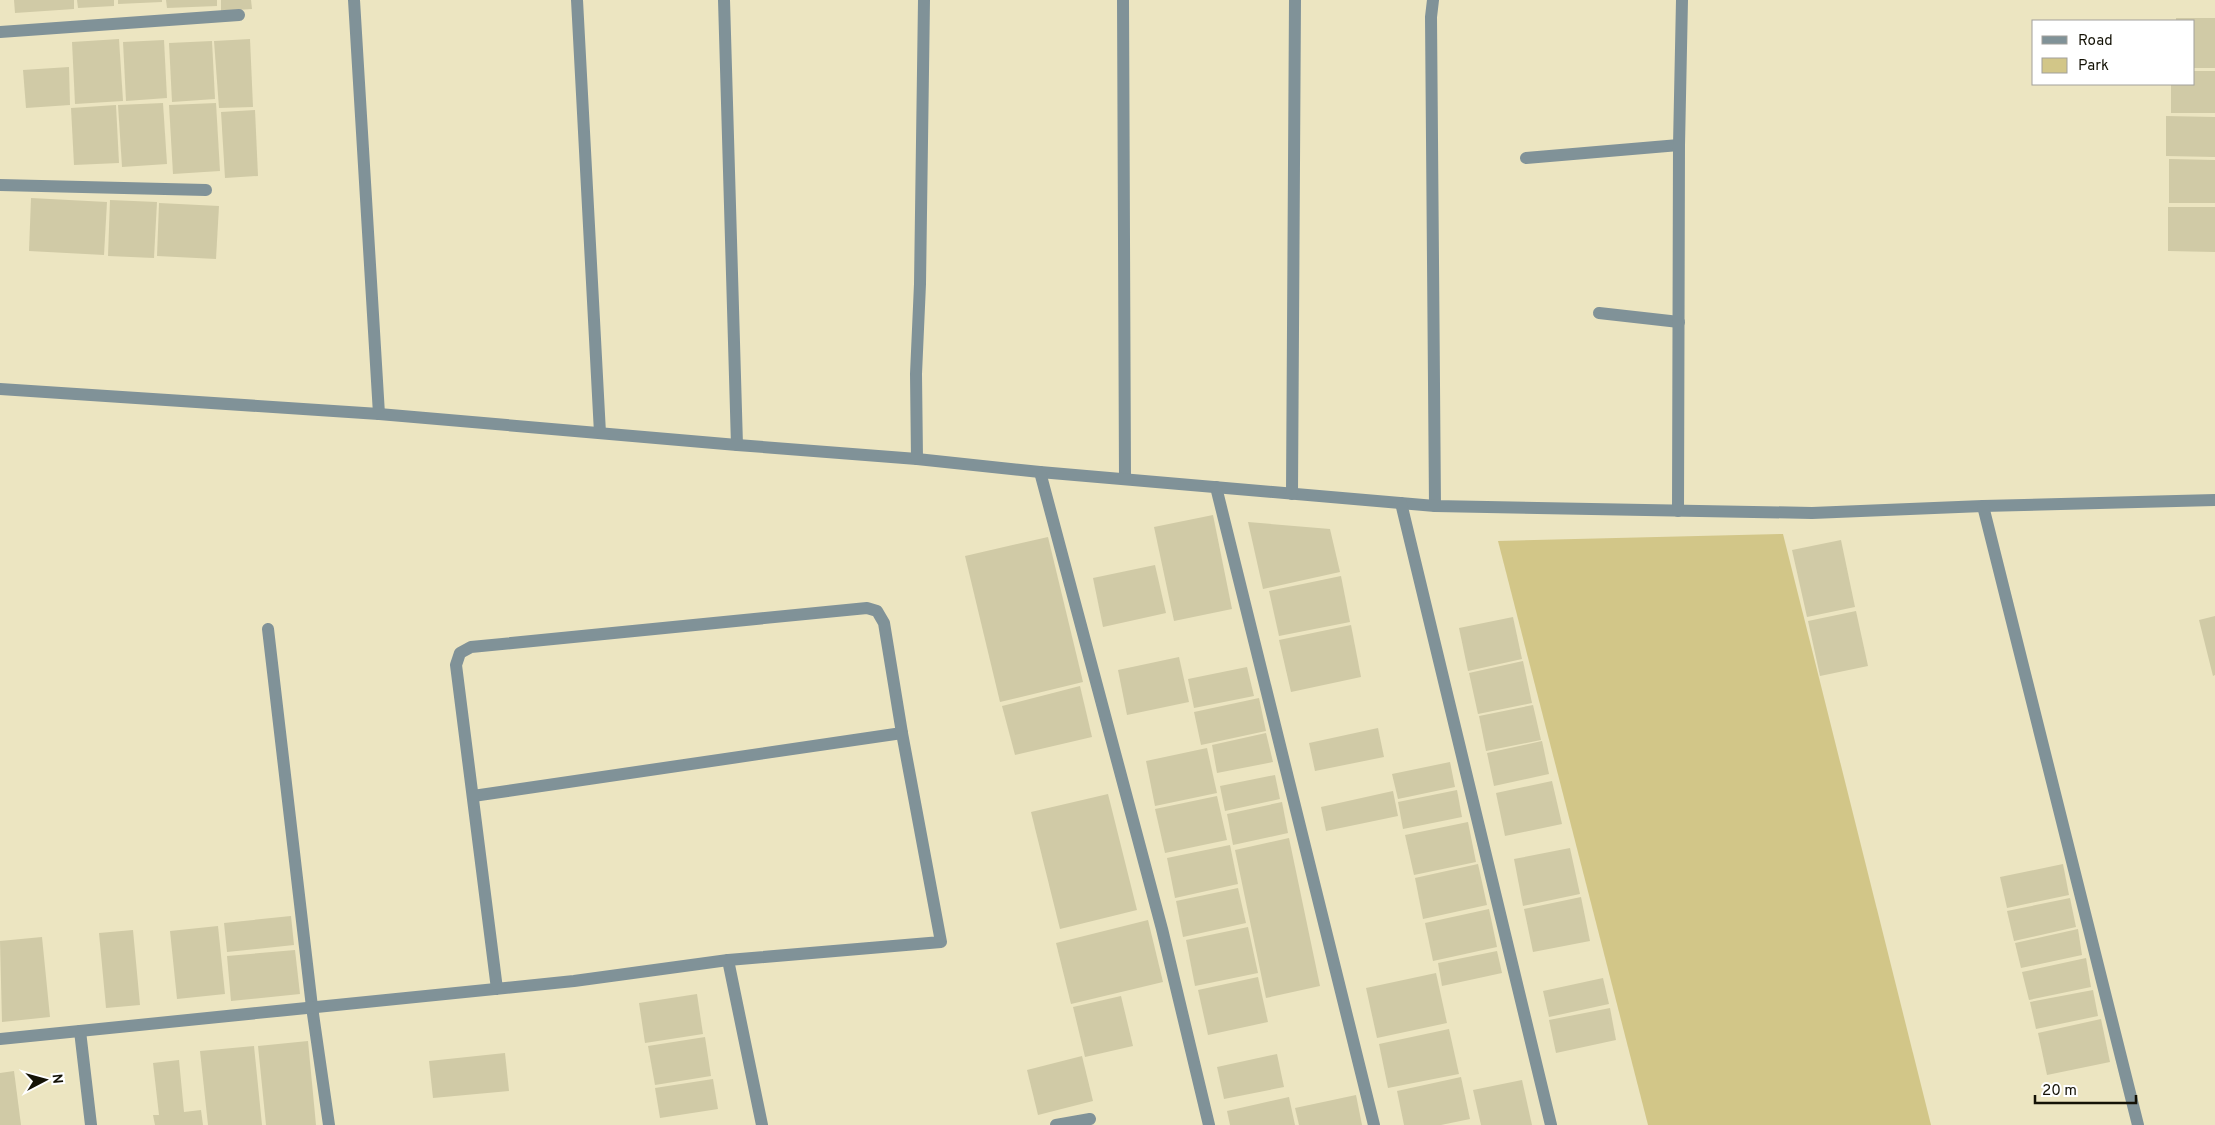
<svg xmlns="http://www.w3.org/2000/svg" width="2215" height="1125" font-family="Overpass,sans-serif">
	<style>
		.green { fill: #d2c688 }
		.building { fill: #d0caa6 }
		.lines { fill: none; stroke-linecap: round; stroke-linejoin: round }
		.minor { stroke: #809298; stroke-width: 12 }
	</style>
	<rect width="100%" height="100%" fill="#ece5c1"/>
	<polygon class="green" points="1783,534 1931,1125 1648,1125 1498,541"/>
	<g class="building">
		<polygon points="14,0 74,0 74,9 15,13"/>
		<polygon points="77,0 114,0 114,6 78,8"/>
		<polygon points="118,0 162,0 162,2 118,4"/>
		<polygon points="166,0 217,0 217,6 167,8"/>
		<polygon points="221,0 251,0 252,9 221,11"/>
		<polygon points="2176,18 2215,18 2215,68 2194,68 2194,21 2176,21"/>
		<polygon points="119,39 123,101 75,104 72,42"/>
		<polygon points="250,39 253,107 219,108 214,41"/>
		<polygon points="164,40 167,98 126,101 123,42"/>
		<polygon points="212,41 215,99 172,102 169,43"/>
		<polygon points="69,67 70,105 26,108 23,70"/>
		<polygon points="2194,71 2215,71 2215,113 2171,113 2171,84 2194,84"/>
		<polygon points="163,103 167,164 122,167 118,105"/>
		<polygon points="216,103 220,171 173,174 169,105"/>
		<polygon points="116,105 119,163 74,165 71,108"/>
		<polygon points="255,110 258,176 225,178 221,112"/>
		<polygon points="2166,116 2215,117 2215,157 2166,156"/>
		<polygon points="2169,159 2215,160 2215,203 2169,203"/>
		<polygon points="31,198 107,202 104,255 29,251"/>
		<polygon points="110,200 157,202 154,258 108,256"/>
		<polygon points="159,203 219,206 216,259 157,256"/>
		<polygon points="2168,207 2215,207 2215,252 2168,251"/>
		<polygon points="1213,515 1232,609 1174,621 1154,527"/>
		<polygon points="1248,522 1330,529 1340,572 1263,589"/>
		<polygon points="1048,537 1083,682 1000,702 965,556"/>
		<polygon points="1841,540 1855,607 1807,617 1792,550"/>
		<polygon points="1155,565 1166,613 1103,627 1093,578"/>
		<polygon points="1341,576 1350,622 1279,636 1269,591"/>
		<polygon points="1856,611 1868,666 1820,676 1808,621"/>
		<polygon points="2215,616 2215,675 2213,676 2199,620"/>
		<polygon points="1513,617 1522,659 1468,671 1459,628"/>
		<polygon points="1351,625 1361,677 1291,692 1279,640"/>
		<polygon points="1179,657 1189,702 1127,715 1118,670"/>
		<polygon points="1523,661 1532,703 1478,714 1469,673"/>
		<polygon points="1247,667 1254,696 1194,708 1188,679"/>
		<polygon points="1080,686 1092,737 1015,755 1002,706"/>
		<polygon points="1259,698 1266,731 1201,745 1194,712"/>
		<polygon points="1533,705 1541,740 1486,751 1479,716"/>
		<polygon points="1378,728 1384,757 1315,771 1309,743"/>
		<polygon points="1266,733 1273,762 1217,773 1212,745"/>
		<polygon points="1542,741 1549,774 1494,786 1487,753"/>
		<polygon points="1207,748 1217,793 1155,806 1146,761"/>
		<polygon points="1450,762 1455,787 1398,799 1392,774"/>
		<polygon points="1275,775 1280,799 1225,811 1220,786"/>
		<polygon points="1552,781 1562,824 1505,836 1496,793"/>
		<polygon points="1457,790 1462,817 1403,829 1398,802"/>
		<polygon points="1393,791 1398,816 1326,831 1321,807"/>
		<polygon points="1108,794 1137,910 1060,929 1031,812"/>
		<polygon points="1217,796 1227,840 1165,853 1155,809"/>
		<polygon points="1282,802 1288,833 1233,845 1227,814"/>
		<polygon points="1468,822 1476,862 1414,875 1405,835"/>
		<polygon points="1289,838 1320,986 1266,998 1235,850"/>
		<polygon points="1230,845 1238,884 1175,898 1167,858"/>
		<polygon points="1570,848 1580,894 1523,906 1514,859"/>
		<polygon points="1478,864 1487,905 1423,919 1415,878"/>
		<polygon points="2063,864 2069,895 2007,908 2000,877"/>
		<polygon points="1238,888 1246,923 1183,937 1176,901"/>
		<polygon points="1581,897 1590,941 1533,952 1524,909"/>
		<polygon points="2070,898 2076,927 2014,941 2007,911"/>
		<polygon points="1489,909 1497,947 1433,961 1425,923"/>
		<polygon points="291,916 294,945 227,952 224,923"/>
		<polygon points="1148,920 1163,982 1071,1004 1056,943"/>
		<polygon points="218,926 225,994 177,999 170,931"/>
		<polygon points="1248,927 1258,973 1195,986 1186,940"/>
		<polygon points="2078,929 2082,955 2021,968 2015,943"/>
		<polygon points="133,930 140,1005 106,1008 99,933"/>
		<polygon points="42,937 50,1017 2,1022 0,941"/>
		<polygon points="295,950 300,994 231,1001 227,956"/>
		<polygon points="1497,951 1502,973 1442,986 1438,963"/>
		<polygon points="2086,958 2091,987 2029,1000 2022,972"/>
		<polygon points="1436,973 1447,1023 1377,1038 1366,988"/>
		<polygon points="1258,977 1268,1022 1208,1035 1198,990"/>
		<polygon points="1603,978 1609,1004 1549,1017 1543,991"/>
		<polygon points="2093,990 2098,1016 2036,1029 2030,1002"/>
		<polygon points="697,994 703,1034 645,1043 639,1003"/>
		<polygon points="1121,996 1133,1046 1085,1057 1073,1007"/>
		<polygon points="1610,1008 1616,1040 1556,1053 1549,1020"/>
		<polygon points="2101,1019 2110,1062 2047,1075 2038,1033"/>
		<polygon points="1449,1029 1459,1074 1388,1088 1379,1044"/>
		<polygon points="705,1037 711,1076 655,1085 648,1046"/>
		<polygon points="308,1041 316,1125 266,1125 258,1046"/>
		<polygon points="254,1046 262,1125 208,1125 200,1051"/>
		<polygon points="505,1053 509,1091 433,1098 429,1061"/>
		<polygon points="1277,1054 1284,1087 1224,1099 1217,1067"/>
		<polygon points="1082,1056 1093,1101 1038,1115 1027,1070"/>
		<polygon points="179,1060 184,1112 201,1110 203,1125 155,1125 153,1115 159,1115 153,1063"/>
		<polygon points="14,1071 21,1125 0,1125 0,1073"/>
		<polygon points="1461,1077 1470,1119 1441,1125 1404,1125 1397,1091"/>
		<polygon points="713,1079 718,1109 660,1118 655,1088"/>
		<polygon points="1522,1080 1532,1125 1481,1125 1473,1090"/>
		<polygon points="1356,1095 1362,1125 1299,1125 1295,1108"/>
		<polygon points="1289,1097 1295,1125 1230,1125 1227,1111"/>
	</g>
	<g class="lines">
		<g class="minor">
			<polyline points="354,0 379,414"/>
			<polyline points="577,0 600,433"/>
			<polyline points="724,0 737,445"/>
			<polyline points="1123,0 1125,479"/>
			<polyline points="1433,0 1431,17 1435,506"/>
			<polyline points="0,32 239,15"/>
			<polyline points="1526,158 1679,145"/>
			<polyline points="0,185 206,190"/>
			<polyline points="1599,313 1679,322"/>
			<polyline points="0,389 379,414 737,445 917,459 1040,472 1435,506 1812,513 1983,506 2215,500"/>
			<polyline points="917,459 916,374 920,284 924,0"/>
			<polyline points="1040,472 1162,929 1209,1125"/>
			<polyline points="1216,487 1374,1125"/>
			<polyline points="1292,494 1295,0"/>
			<polyline points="1401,503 1551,1125"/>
			<polyline points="1983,506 2138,1125"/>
			<polyline points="1678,511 1679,145 1682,0"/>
			<polyline points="268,629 312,1007 329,1125"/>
			<polyline points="473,796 902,733"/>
			<polyline points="728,960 762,1125"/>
			<polyline points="80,1031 91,1125"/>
			<polyline points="0,1039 574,981 728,960 941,942 902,733 884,623 877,611 867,608 471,647 460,653 456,665 497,989"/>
			<polyline points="1056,1125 1090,1119"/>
		</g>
	</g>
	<rect x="2032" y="20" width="162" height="65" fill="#ffffff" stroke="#a1a09b"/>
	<rect x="2042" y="36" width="25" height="8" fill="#809298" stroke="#a1a09b"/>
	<text x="2078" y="45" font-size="15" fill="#141206">Road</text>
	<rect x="2042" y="58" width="25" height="15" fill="#d2c688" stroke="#a1a09b"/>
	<text x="2078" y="70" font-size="15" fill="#141206">Park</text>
	<g transform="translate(45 1080) rotate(84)" stroke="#ffffff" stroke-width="4" paint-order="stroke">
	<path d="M0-4L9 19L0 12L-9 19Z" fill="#141206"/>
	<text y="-8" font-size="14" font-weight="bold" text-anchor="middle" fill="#141206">N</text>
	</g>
	<path d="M2035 1095v8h101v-8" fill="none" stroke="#141206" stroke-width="2.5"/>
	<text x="2042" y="1095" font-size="15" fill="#141206" stroke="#ffffff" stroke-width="4" paint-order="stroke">20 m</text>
</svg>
